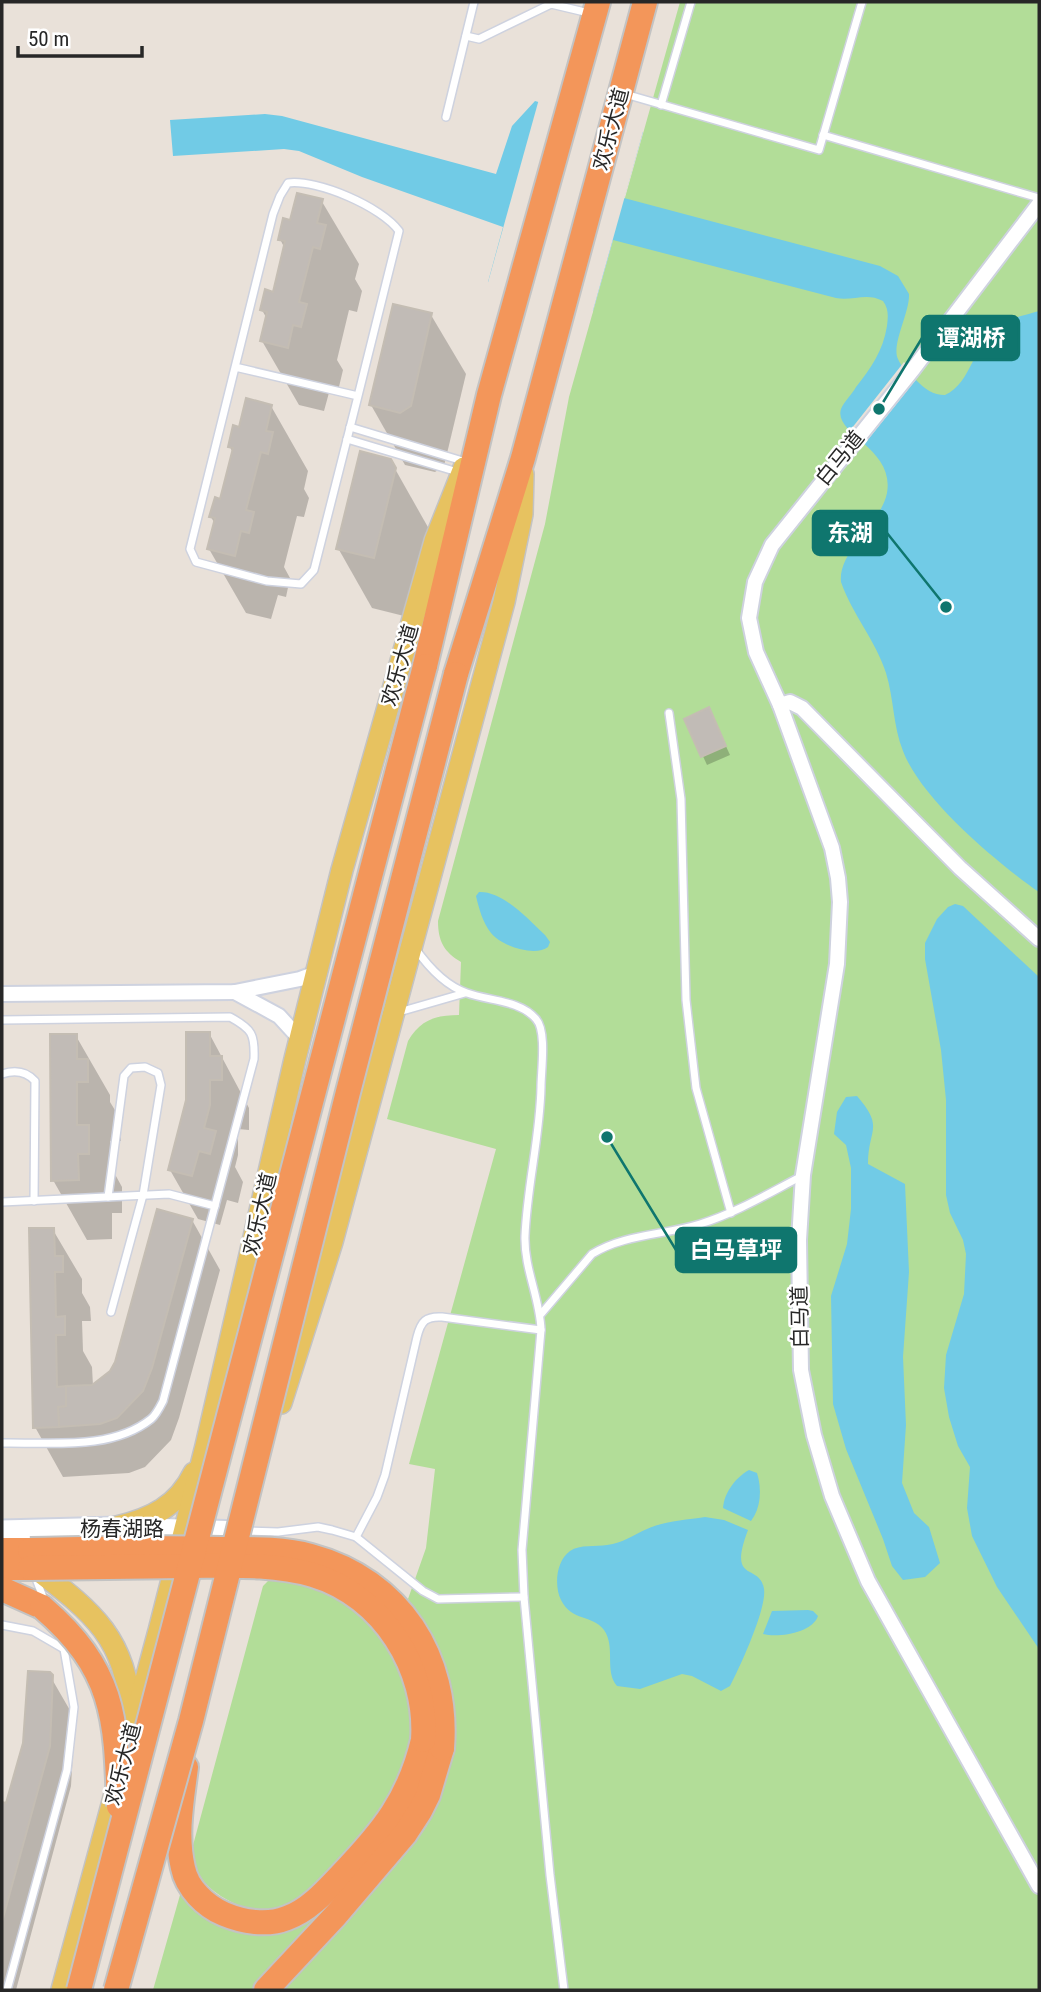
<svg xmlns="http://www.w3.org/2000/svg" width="1041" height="1992" font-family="'Roboto Condensed','Noto Sans SC',sans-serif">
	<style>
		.green { fill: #b2dd98 }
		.water { fill: #71cbe6 }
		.pier { fill: #e9e1d9 }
		.shadow { fill: #0003 }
		.building { fill: #c1bbb6; stroke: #c4bdb3; stroke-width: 2 }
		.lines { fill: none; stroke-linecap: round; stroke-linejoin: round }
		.lane-casing { stroke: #ced2df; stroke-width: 10 }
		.street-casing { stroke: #ced2df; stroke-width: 18 }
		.secondary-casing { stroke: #ced2df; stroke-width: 23 }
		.primary-casing { stroke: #c3c3c3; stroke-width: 24 }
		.highway-casing { stroke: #c3c3c3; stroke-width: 28 }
		.lane { stroke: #fff; stroke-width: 7 }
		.street { stroke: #fff; stroke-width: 14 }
		.secondary { stroke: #fff; stroke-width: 19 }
		.primary { stroke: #e7c260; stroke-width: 21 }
		.highway { stroke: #f3965a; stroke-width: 24 }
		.highway-bridge-casing { stroke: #c3c3c3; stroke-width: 28; stroke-linecap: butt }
		.highway-bridge { stroke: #f3965a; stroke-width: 24 }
		.labels { text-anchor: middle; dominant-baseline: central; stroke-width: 5; stroke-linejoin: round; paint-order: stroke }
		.street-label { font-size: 21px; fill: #272727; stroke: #fff }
		.leader { fill: none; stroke: #0f766e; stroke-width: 2.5 }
		.callout-dot { fill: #0f766e; stroke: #fff; stroke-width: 2.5 }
		.callout { fill: #0f766e; stroke: #0f766e; stroke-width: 2.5 }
		.callout-label { font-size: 23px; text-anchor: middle; font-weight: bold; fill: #fff }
	</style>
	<rect width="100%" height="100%" fill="#e9e1d9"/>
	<g class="green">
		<path d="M 680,2 L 1039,2 L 1039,1990 L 282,1990 C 308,1961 335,1932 361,1903 C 383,1880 406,1856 424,1830 C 432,1818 437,1804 442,1791 C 469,1721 449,1658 408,1599 L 426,1548 L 435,1469 L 409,1464 L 496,1149 L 387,1119 L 408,1041 C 420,1020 436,1015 459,1015 L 461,962 C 444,952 438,941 438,921 L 545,524 L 569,397 Z"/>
		<path d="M 275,1580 C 326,1587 356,1600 386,1644 C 408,1676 421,1727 406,1766 C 393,1800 367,1830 343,1857 C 328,1873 303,1900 283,1909 C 259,1919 216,1899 202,1879 C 196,1870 194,1859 192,1849 L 263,1586 L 268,1581 Z"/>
		<polygon points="182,1888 294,1928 318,1917 253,1990 153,1990"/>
	</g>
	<g class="water">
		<path d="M 535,101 L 643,132 L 624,198 L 880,266 L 898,276 L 909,294 C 910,312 891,345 898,359 C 901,367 911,375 916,380 C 925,389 933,395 945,395 C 972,383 974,342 998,326 C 1009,318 1026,315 1039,311 L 1039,892 C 997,863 921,799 903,751 C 893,726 894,699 886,673 C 876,641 852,614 841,582 C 838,550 881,524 887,493 C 895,448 833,434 841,409 C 844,402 852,394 856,387 C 871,368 883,351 887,326 C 888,317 889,309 883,301 C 867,292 853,301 836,298 L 613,240 L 593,311 L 488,282 L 503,227 L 362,177 L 299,151 L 284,149 L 173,156 L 170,120 L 265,114 L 282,116 L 496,174 L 512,126 Z"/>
		<path d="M 479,892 C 503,891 528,919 545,935 L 550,942 L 548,947 C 535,957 501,946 491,933 C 483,923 479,909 476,896 Z"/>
		<polygon points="955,904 963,906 1039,977 1039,1649 997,1587 972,1536 967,1508 970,1467 958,1446 949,1417 944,1388 946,1355 964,1294 966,1254 963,1240 950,1213 946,1195 946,1100 941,1050 925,959 925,943 937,919 948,907"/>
		<path d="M 857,1096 C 885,1128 868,1129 868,1164 L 905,1184 L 909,1272 L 903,1357 L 906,1425 L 902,1483 L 914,1513 L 929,1527 L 940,1563 L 925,1577 L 903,1580 L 892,1566 L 883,1539 L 846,1449 L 833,1404 L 831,1296 L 847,1244 L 851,1209 L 851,1168 L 846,1145 L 834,1134 L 837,1112 L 846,1097 Z"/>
		<path d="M 749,1470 L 757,1473 C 762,1489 761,1508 751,1521 L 723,1508 C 724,1493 735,1478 749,1470 Z"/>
		<path d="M 705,1517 L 724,1520 L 748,1530 C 727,1585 760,1562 764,1589 C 767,1608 740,1667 730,1686 L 721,1691 L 692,1676 L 682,1674 L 640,1689 L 617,1686 C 604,1671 616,1647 604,1630 C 592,1614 572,1622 561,1600 C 554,1586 556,1561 570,1551 C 580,1544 596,1547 607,1545 C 623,1543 633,1535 647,1529 C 664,1521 686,1520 705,1517 Z"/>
		<path d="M 808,1610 L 813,1611 L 818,1616 C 812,1633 778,1638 763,1634 L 772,1611 Z"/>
	</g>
	<g class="pier">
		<polygon points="539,99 644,128 592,314 487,286"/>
		<polygon points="904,362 918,377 862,447 848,433"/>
	</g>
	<g class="shadow">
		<polygon points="321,200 359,264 355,279 362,291 357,312 349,310 337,360 343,370 338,391 330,389 324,411 299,405 262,341 267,319 262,310 274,294 285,249 280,239 291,222"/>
		<polygon points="431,315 466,374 444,466 435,472 405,465 371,405"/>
		<polygon points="271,406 308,471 304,489 309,498 304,517 297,516 284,567 290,578 286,597 278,595 271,619 246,613 209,549 215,524 211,517 221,501 233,453 230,447 240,429"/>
		<polygon points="390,460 429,529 408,617 372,608 338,548"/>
		<polygon points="713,718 730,755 707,765 686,719"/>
		<polygon points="209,1033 249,1108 249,1130 238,1129 238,1155 235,1167 243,1182 238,1203 227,1200 220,1225 198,1219 170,1170"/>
		<polygon points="76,1036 110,1095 110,1102 121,1120 121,1141 110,1141 111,1167 122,1187 122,1213 112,1213 112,1239 87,1240 53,1180"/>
		<polygon points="192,1220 220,1270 179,1418 171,1440 145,1467 129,1473 63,1477 35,1427 53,1230 82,1279 82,1293 90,1307 91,1321 82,1321 83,1351 92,1367 93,1386 103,1380 117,1362"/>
		<polygon points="49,1674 75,1719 71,1786 16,1990 2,1990 2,1804 7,1805"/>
	</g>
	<g class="building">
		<polygon points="297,193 323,199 317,223 326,225 320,249 313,247 299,302 307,304 301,327 293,325 288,348 260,341 267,312 260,310 265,289 273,292 285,241 278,240 283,218 290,220"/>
		<polygon points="393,304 432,313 411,406 400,413 369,405"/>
		<polygon points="246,398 272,405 266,431 273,432 268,454 261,452 246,510 254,512 249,533 241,531 235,556 207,549 215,518 209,517 215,497 220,499 233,448 228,447 233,425 239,427"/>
		<polygon points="360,451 391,459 396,468 374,558 336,549"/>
		<polygon points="709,707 726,746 701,757 684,719"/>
		<polygon points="186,1032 210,1032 210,1056 222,1056 222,1080 210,1080 210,1105 204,1128 216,1131 210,1154 199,1151 192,1176 168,1170 186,1100"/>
		<polygon points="50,1034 77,1034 77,1059 88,1059 88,1082 77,1082 77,1125 89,1125 89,1154 78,1154 79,1180 51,1181"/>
		<polygon points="157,1209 193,1219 152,1368 143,1391 117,1418 100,1424 59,1427 58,1407 66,1406 66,1386 92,1385 110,1371 115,1362"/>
		<polygon points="29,1228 54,1228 55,1256 63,1256 63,1272 55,1272 56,1317 65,1316 65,1335 56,1335 57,1387 66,1386 66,1406 58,1407 59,1427 33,1428"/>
		<polygon points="28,1671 50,1672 53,1675 50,1746 2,1922 2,1802 6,1803 23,1743"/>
	</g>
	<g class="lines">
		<g class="lane-casing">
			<g id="lane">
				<polyline points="466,36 479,39 551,4 589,13"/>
				<polyline points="625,94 819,150 862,2"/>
				<polyline points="661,105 691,2"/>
				<polyline points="446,117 474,2"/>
				<polyline points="823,135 1039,198"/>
				<path d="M 235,367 L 358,396 L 314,570 L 301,584 L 267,581 L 196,562 L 190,549 L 273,214 L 280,196 L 288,183 C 317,179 382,207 399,231 L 358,396"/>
				<polyline points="350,427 466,462"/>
				<polyline points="347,439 461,473"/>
				<polyline points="669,713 681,799 686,1000 696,1088 731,1213"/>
				<path d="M 415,948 C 427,965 446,986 467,993 C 489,1001 520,1000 536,1019 C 547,1031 541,1071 541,1087 C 540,1137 527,1186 525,1236 C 524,1269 540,1298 541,1330 L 522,1550 L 524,1597 L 550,1875 L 564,1990"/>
				<polyline points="399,1012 465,993"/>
				<path d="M 2,1020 L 230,1017 C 252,1029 255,1034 254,1059 L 163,1401 C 160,1407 156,1415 151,1419 C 111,1451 49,1442 2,1443"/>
				<path d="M 2,1074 C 14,1070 26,1071 35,1081 L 34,1201"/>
				<polyline points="108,1197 124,1076 131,1068 145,1067 158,1073 161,1085 143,1195 111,1312"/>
				<polyline points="2,1202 169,1194 215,1206"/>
				<path d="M 541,1314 L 592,1254 C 624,1234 665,1235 700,1224 C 736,1213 769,1193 802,1176"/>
				<polyline points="243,1531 278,1532 318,1527 332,1530 356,1537 423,1591 438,1599 524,1597"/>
				<path d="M 356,1537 L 377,1497 L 385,1475 L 417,1337 C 421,1321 426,1316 442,1317 L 541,1330"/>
				<polyline points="35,1576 44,1600"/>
				<polyline points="2,1625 33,1631 64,1649"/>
				<polyline points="7,1990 67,1770 74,1707 64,1649 59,1637"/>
			</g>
		</g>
		<g class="street-casing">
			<g id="street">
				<polyline points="1039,204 914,368 772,545 755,582 749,618 756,652 780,705 832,848 838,878 840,902 837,964 803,1175 799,1240 801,1370 814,1435 832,1496 868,1581 1039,1886"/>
				<polyline points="780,705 790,702 802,708 960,868 1039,939"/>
				<polyline points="235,992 279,1016 300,1039"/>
				<polyline points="2,994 235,992 300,979 316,973"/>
			</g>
		</g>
		<g class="secondary-casing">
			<polyline id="secondary" points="2,1530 117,1527 241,1531"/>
		</g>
		<g class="primary-casing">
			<g id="primary">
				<polyline points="281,1403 332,1242 504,602 522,514 523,474"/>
				<path d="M 117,1527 C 151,1519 178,1506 194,1473"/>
				<path d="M 31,1565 C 91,1611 126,1635 131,1716"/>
				<polyline points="62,1990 159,1631 206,1446 295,1059 342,870 435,541 464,468"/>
			</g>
		</g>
		<g class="highway-casing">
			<g id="highway">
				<polyline points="425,666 489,395 598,2"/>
				<polyline points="456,674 523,458 645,2"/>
				<polyline points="2,1550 30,1550"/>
				<polyline points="2,1568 30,1568"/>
				<polyline points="2,1589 42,1607"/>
				<path d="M 186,1767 C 182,1799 175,1835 183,1868 C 187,1888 205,1906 224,1914 C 243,1922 267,1926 287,1918 C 308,1911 326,1891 341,1875 C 382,1832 409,1800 423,1740"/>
				<polyline points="266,1990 336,1915 405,1834 420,1811 428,1795 442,1748"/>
			</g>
		</g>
		<use href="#lane" class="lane"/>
		<use href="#street" class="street"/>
		<use href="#secondary" class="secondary"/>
		<use href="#primary" class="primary"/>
		<use href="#highway" class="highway"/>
		<g class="highway-bridge-casing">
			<g id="highway-bridge">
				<path d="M 30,1550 C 94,1549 158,1547 221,1549 C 251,1549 282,1548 311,1556 C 400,1580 449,1658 442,1748"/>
				<path d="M 30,1568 C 82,1567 133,1567 185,1566 C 227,1566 273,1563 313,1575 C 383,1596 428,1669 423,1740"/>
				<path d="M 42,1607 C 114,1669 116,1716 119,1806"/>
				<polyline points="79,1990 425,666"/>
				<polyline points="116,1990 191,1721 348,1092 456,674"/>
			</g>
		</g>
		<use href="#highway-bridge" class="highway-bridge"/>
	</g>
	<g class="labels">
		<g class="street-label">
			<text transform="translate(611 129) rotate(-75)">欢乐大道</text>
			<text transform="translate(840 458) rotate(-51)">白马道</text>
			<text transform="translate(400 665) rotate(-74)">欢乐大道</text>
			<text transform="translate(260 1214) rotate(-77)">欢乐大道</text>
			<text transform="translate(800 1317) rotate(-91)">白马道</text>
			<text x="122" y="1529">杨春湖路</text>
			<text transform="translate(123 1764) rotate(-75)">欢乐大道</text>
		</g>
	</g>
	<path class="leader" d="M879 409L922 338M946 607L887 533M607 1137L676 1250"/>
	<g class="callout-dot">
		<circle cx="879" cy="409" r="7"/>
		<circle cx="946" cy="607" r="7"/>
		<circle cx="607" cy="1137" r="7"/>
	</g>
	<g class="callout">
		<rect x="922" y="316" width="97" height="44" rx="7"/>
		<rect x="813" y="511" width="74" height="44" rx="7"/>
		<rect x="676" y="1228" width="120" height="44" rx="7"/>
	</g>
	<g class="callout-label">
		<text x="971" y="346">谭湖桥</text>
		<text x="850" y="541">东湖</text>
		<text x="736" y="1258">白马草坪</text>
	</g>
	<rect width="1041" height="1992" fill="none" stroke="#272727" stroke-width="7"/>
	<path d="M18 46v10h124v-10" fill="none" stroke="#272727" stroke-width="3.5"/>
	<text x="28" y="46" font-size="21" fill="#272727" stroke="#ffffff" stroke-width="5" paint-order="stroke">50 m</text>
</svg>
